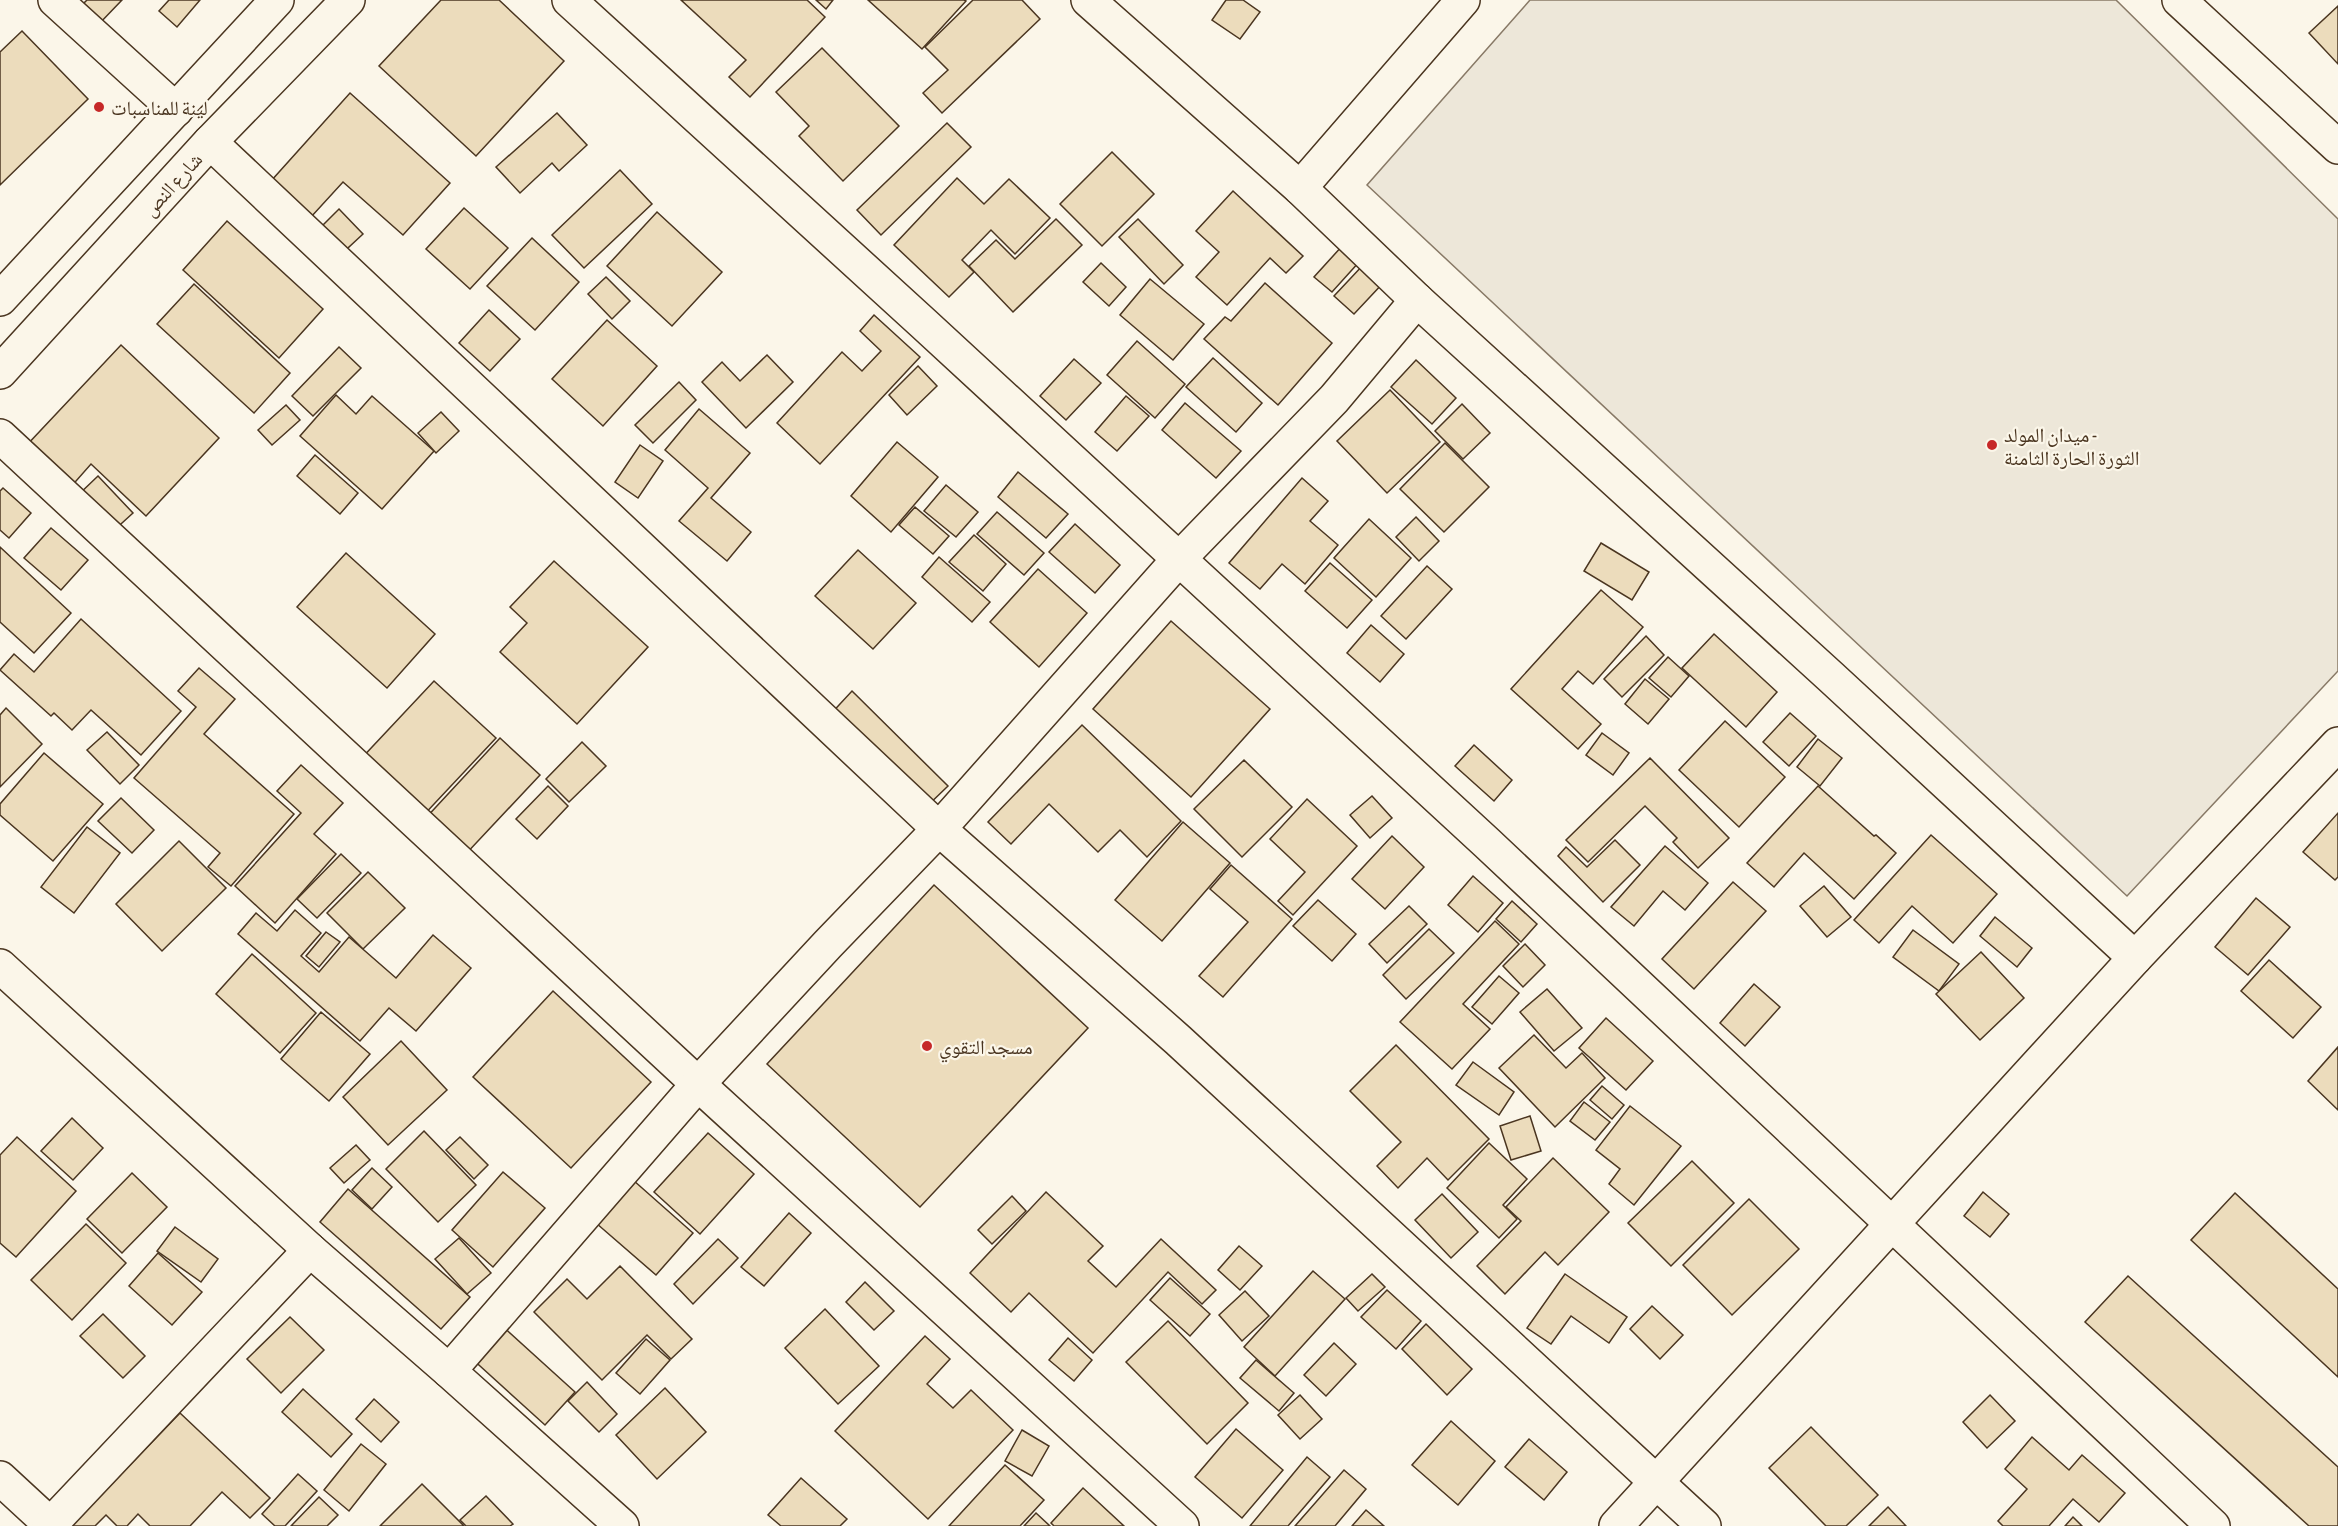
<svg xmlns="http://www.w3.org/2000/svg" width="2338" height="1526" font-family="'Asap Condensed','Noto Naskh Arabic',sans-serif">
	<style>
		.parking { fill: #ede7d9; stroke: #887966; stroke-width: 1.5 }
		.building { fill: #ecdcbc; stroke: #4a3520; stroke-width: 1.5 }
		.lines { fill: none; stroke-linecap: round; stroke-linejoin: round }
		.minor-casing { stroke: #4a3520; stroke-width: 36 }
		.secondary-casing { stroke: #4a3520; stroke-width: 36 }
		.minor { stroke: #fbf6e9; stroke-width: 33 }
		.secondary { stroke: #fbf6e9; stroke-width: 33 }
		.poi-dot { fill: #c62828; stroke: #fbf6e9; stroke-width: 2 }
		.labels { text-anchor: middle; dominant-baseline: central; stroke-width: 4.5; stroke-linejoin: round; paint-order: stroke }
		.poi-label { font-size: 20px; fill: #4a3520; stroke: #fbf6e9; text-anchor: start }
		.street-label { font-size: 20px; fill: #4a3520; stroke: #fbf6e9 }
	</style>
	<rect width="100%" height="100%" fill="#fbf6e9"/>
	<polygon class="parking" points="1530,0 2116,0 2338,219 2338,671 2127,896 1367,185"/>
	<g class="building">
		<polygon points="87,0 122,0 98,25 79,8"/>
		<polygon points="169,0 200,0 177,27 159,11"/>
		<polygon points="441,0 499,0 564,61 476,156 379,66"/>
		<polygon points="681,0 807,0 825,17 750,97 729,77 746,60"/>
		<polygon points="816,0 833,0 826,9"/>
		<polygon points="868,0 964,0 966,1 922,49"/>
		<polygon points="973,0 1022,0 1040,19 942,113 923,93 948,70 925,47"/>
		<polygon points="1226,0 1243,0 1260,12 1240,39 1212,20"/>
		<polygon points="2338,6 2338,64 2309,33"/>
		<polygon points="22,31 88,99 0,185 0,52"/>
		<polygon points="822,48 899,126 843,181 799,136 809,126 776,92"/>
		<polygon points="350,93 450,183 403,235 343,182 311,217 271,181"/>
		<polygon points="557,113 587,145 559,171 552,163 520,193 496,167"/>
		<polygon points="947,123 971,147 881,235 857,210"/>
		<polygon points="1112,152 1154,194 1102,246 1060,204"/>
		<polygon points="620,170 652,204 584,268 552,235"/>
		<polygon points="957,178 984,204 1009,179 1050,218 1015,254 991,230 962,260 974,272 949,297 894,245"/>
		<polygon points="1233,191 1303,256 1286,273 1270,258 1227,305 1196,277 1219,252 1196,231"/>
		<polygon points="464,208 508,248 470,289 426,249"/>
		<polygon points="339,209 363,234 335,260 312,236"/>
		<polygon points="657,212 722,272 672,326 607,266"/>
		<polygon points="1056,219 1082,245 1013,312 969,266 996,240 1015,259"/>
		<polygon points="1138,219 1183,265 1164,284 1119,237"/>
		<polygon points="227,221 323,309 279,358 183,270"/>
		<polygon points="532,238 579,282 535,330 487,286"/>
		<polygon points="1343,245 1360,261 1332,292 1314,277"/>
		<polygon points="1101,263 1126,287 1109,306 1083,282"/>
		<polygon points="1364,264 1384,282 1354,314 1334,296"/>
		<polygon points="606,277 630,301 612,319 588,294"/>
		<polygon points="1150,279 1204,324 1173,360 1120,315"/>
		<polygon points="1265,283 1332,343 1278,405 1204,339 1225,317 1231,321"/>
		<polygon points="194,284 290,373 254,413 157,324"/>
		<polygon points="489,310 520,339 490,371 459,343"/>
		<polygon points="874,315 920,357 820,464 777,423 842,352 862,371 881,351 860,331"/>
		<polygon points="607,320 657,366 603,426 552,379"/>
		<polygon points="1137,341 1185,384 1155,418 1107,375"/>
		<polygon points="121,345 219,438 146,516 91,464 69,489 25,447"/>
		<polygon points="339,347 361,368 313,416 292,396"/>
		<polygon points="767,355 793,382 746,428 702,382 722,362 740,381"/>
		<polygon points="1213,358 1262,403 1236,432 1186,387"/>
		<polygon points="1074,359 1101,383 1066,420 1040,396"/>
		<polygon points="1416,360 1456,398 1432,424 1391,387"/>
		<polygon points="918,366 937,386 907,415 889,395"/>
		<polygon points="679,382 696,400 653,443 635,425"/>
		<polygon points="1390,390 1440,442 1387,493 1337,441"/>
		<polygon points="336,395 356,414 372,396 434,451 382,509 300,436"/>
		<polygon points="1126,396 1149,416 1117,451 1095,432"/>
		<polygon points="1185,403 1241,451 1216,478 1162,430"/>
		<polygon points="1462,404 1490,433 1463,459 1435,431"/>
		<polygon points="286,405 300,420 272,445 258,430"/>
		<polygon points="699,409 750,453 711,498 751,532 727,561 679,521 708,488 665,450"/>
		<polygon points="441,412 459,431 436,453 418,433"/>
		<polygon points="897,442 938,477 891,532 851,496"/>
		<polygon points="1445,443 1489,487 1444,532 1400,489"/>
		<polygon points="640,445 663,461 638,498 615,482"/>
		<polygon points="315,455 358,493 340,514 297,476"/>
		<polygon points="1018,472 1068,514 1046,538 998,497"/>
		<polygon points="98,476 133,513 111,533 76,497"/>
		<polygon points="1302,478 1328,501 1310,521 1338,545 1305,584 1282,564 1260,589 1229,563"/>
		<polygon points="946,485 978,512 956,537 924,511"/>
		<polygon points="3,488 31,513 9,538 0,530 0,491"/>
		<polygon points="915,507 949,536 933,554 899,525"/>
		<polygon points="997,512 1044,553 1024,575 977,534"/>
		<polygon points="1416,517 1439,541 1419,561 1396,537"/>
		<polygon points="1369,519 1411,558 1376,597 1334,558"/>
		<polygon points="1075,524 1120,565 1095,593 1049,552"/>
		<polygon points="51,528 88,560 61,590 24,558"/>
		<polygon points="974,535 1006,564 983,591 949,562"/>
		<polygon points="1601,543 1649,572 1632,600 1584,571"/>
		<polygon points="0,547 71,613 34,653 0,622"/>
		<polygon points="858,550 916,603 873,649 815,596"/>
		<polygon points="346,553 435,634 387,688 297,607"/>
		<polygon points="939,557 990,602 972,622 922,577"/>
		<polygon points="554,561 648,647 577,724 500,652 527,623 510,607"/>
		<polygon points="1330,563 1372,600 1347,628 1305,591"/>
		<polygon points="1427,566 1452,589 1406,639 1381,616"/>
		<polygon points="1038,569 1087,613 1039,667 990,622"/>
		<polygon points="1601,590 1643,627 1593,684 1578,671 1562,689 1601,724 1578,749 1511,689"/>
		<polygon points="81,619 181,711 141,755 91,710 72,730 54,713 51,716 0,670 14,654 34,672"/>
		<polygon points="1171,621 1270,709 1191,797 1093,709"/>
		<polygon points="1371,625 1404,654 1380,682 1347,653"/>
		<polygon points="1714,634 1777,692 1746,727 1682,668"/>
		<polygon points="1646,636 1664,655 1622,697 1604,679"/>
		<polygon points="1668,657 1689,676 1671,697 1649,678"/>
		<polygon points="199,668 235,699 204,734 294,814 231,886 208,867 220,853 134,778 196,707 178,691"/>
		<polygon points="1645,679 1669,699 1648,724 1625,704"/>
		<polygon points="434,681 496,738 420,819 358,762"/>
		<polygon points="852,691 948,786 922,811 827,718"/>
		<polygon points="6,708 42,744 0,787 0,715"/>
		<polygon points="1790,713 1816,736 1789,766 1763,742"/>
		<polygon points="1725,721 1785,777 1739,827 1679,770"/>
		<polygon points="1082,725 1181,821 1147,857 1120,830 1098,852 1049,804 1011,844 988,822"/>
		<polygon points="107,732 139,765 120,784 87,750"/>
		<polygon points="1602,733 1629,753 1613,775 1586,755"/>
		<polygon points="500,738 540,775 463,857 423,821"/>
		<polygon points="1818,739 1842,758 1820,786 1797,767"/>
		<polygon points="582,742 606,766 569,802 546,779"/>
		<polygon points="1474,745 1512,780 1494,801 1455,766"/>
		<polygon points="44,753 103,804 53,861 0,815 0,804"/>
		<polygon points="1650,758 1729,838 1698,868 1673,842 1677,838 1645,806 1588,862 1566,840"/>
		<polygon points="1244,760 1292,807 1242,857 1194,809"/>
		<polygon points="301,765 343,803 314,834 336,854 275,923 235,886 301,813 277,791"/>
		<polygon points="548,786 568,806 537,839 516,819"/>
		<polygon points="1818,786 1874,836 1876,835 1896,853 1854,899 1804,853 1774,887 1747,863"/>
		<polygon points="1372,796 1392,818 1370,838 1350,815"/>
		<polygon points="121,798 154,830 132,853 98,821"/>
		<polygon points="1307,799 1357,846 1293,915 1278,901 1305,872 1270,839"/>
		<polygon points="2338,813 2338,877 2335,880 2303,852"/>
		<polygon points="1183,822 1230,863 1162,941 1115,900"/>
		<polygon points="87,827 120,853 74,913 41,887"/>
		<polygon points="1931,835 1997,894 1953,943 1912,906 1879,943 1854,920"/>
		<polygon points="1392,836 1424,867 1385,909 1352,879"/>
		<polygon points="1615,840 1640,865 1603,902 1558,856 1566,847 1587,867"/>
		<polygon points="179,841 226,888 162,951 116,904"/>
		<polygon points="1665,846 1708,883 1685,910 1663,891 1634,926 1611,907"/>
		<polygon points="341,854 361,873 317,918 297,899"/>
		<polygon points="1231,865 1292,919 1223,997 1199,976 1248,922 1210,889"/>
		<polygon points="368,872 405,908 363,949 327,913"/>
		<polygon points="1473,876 1503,903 1478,932 1448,905"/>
		<polygon points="1733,882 1766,911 1694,989 1662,959"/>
		<polygon points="934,885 1088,1028 920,1207 767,1064"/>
		<polygon points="1824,886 1851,917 1827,937 1800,906"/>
		<polygon points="2256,898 2290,927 2248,975 2215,947"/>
		<polygon points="1318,900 1356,934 1332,961 1293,926"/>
		<polygon points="1512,901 1537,924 1521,942 1496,919"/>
		<polygon points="1409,906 1427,924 1387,963 1369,944"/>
		<polygon points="295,910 321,933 301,956 319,972 349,937 396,978 433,935 471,968 416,1031 389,1008 360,1041 238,934 256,913 277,931"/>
		<polygon points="1995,917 2032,948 2017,967 1980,936"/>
		<polygon points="1495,921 1519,944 1463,1004 1490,1029 1452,1069 1400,1022"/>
		<polygon points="1429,929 1454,953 1406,999 1383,975"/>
		<polygon points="1913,930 1959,964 1939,991 1893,957"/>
		<polygon points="326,932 340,942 319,967 306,956"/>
		<polygon points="1525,944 1545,965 1523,987 1503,966"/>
		<polygon points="1981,952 2024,998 1980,1040 1936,994"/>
		<polygon points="252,954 316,1013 280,1053 216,994"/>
		<polygon points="2269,960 2321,1007 2293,1038 2241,991"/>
		<polygon points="1499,976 1519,993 1492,1024 1472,1007"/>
		<polygon points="1754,984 1780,1007 1745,1046 1720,1023"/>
		<polygon points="1547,989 1582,1028 1554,1051 1520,1012"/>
		<polygon points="553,991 651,1082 571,1168 473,1077"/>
		<polygon points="321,1012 370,1054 329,1101 281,1059"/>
		<polygon points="1606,1018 1653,1061 1626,1090 1579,1048"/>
		<polygon points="1534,1035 1566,1068 1582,1053 1605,1078 1555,1127 1499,1068"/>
		<polygon points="401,1041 447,1090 388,1145 343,1097"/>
		<polygon points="1396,1045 1489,1139 1448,1180 1427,1158 1398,1188 1377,1166 1401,1142 1350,1091"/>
		<polygon points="2338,1047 2338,1110 2308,1081"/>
		<polygon points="1473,1062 1514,1092 1499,1115 1456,1085"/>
		<polygon points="1602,1086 1624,1105 1612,1119 1590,1100"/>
		<polygon points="1584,1102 1610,1122 1595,1140 1570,1121"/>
		<polygon points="1630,1106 1681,1146 1634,1205 1609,1184 1620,1169 1596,1150"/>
		<polygon points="1530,1116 1541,1151 1511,1160 1500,1126"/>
		<polygon points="72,1118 103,1148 73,1180 41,1151"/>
		<polygon points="424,1131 476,1185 438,1222 386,1169"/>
		<polygon points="708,1133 754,1174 700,1234 654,1192"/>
		<polygon points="17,1137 76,1191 16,1257 0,1243 0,1155"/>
		<polygon points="460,1137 488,1165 474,1179 446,1150"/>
		<polygon points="1489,1143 1527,1179 1503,1205 1517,1219 1499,1238 1447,1188"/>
		<polygon points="356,1145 370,1160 344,1183 330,1168"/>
		<polygon points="1553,1158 1609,1212 1558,1265 1545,1252 1505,1294 1477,1266 1521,1221 1506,1207"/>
		<polygon points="1692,1161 1734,1203 1671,1266 1628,1223"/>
		<polygon points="372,1168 392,1187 372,1209 352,1190"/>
		<polygon points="503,1172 545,1208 493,1267 452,1230"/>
		<polygon points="132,1173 167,1207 122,1253 87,1219"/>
		<polygon points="633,1180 693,1233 656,1275 596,1223"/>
		<polygon points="348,1189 470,1297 441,1329 320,1222"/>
		<polygon points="1046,1192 1103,1246 1088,1261 1116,1287 1161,1239 1216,1290 1202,1304 1168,1272 1093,1353 1029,1293 1011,1312 970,1273"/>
		<polygon points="1983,1192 2009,1214 1990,1237 1964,1216"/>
		<polygon points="2235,1193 2338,1289 2338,1377 2191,1240"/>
		<polygon points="1442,1194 1478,1232 1451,1258 1415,1220"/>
		<polygon points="1012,1196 1026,1211 992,1244 978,1230"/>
		<polygon points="1749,1199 1799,1249 1732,1315 1683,1265"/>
		<polygon points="789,1213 811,1233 764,1286 741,1267"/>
		<polygon points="86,1224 126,1263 72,1320 31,1280"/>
		<polygon points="175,1227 218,1259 201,1282 157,1251"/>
		<polygon points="459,1238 491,1273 467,1294 435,1259"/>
		<polygon points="718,1239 738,1258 693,1304 674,1284"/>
		<polygon points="1239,1246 1262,1266 1240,1290 1218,1270"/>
		<polygon points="158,1253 202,1292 172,1325 129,1286"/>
		<polygon points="620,1266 692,1339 671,1359 647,1335 602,1380 534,1312 567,1279 587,1299"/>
		<polygon points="1313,1271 1345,1299 1275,1376 1244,1347"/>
		<polygon points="1372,1274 1385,1287 1358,1311 1346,1298"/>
		<polygon points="1565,1274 1627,1317 1609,1343 1571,1316 1551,1344 1527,1328"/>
		<polygon points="2128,1276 2338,1467 2338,1526 2309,1526 2085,1322"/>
		<polygon points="1170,1278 1210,1314 1190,1336 1150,1300"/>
		<polygon points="865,1282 894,1311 874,1330 846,1302"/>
		<polygon points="1387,1290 1421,1321 1396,1349 1361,1317"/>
		<polygon points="1245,1291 1269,1316 1242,1341 1219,1315"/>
		<polygon points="1652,1306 1683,1335 1660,1359 1630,1329"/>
		<polygon points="825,1309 879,1366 838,1404 785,1348"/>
		<polygon points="103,1314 145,1356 123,1378 80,1336"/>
		<polygon points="290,1317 324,1350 281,1393 247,1359"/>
		<polygon points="1168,1321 1248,1403 1207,1444 1126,1362"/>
		<polygon points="499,1323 575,1392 545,1425 469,1356"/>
		<polygon points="1426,1324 1472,1369 1447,1395 1402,1349"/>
		<polygon points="925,1336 950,1359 927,1384 953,1408 971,1390 1013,1430 928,1519 835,1431"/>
		<polygon points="1068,1338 1092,1360 1074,1381 1049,1360"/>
		<polygon points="646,1339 670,1360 640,1394 616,1373"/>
		<polygon points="1334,1343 1356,1364 1326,1396 1304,1375"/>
		<polygon points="1256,1360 1294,1393 1279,1411 1240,1378"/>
		<polygon points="587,1382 617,1414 599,1432 568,1401"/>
		<polygon points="665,1388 706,1432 657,1479 616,1435"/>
		<polygon points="303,1389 352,1434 331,1457 282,1412"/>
		<polygon points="1300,1395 1322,1419 1300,1439 1278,1415"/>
		<polygon points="1990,1395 2015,1421 1987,1448 1963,1422"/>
		<polygon points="374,1399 399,1422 381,1442 356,1419"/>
		<polygon points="180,1413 270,1498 250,1518 222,1492 190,1526 150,1526 138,1514 127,1526 117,1526 106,1515 95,1526 71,1526"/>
		<polygon points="1451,1421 1495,1461 1458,1505 1412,1465"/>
		<polygon points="1811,1427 1878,1495 1846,1526 1826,1526 1769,1468"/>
		<polygon points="1236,1429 1283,1470 1242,1518 1195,1477"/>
		<polygon points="1022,1430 1049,1446 1032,1476 1005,1461"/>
		<polygon points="2032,1437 2069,1470 2082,1455 2125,1493 2099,1522 2073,1499 2049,1526 2003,1526 1998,1521 2027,1489 2005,1469"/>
		<polygon points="1529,1439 1567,1472 1544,1500 1505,1467"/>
		<polygon points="361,1444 386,1464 349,1511 324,1490"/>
		<polygon points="1307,1457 1330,1477 1288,1526 1250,1526"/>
		<polygon points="1005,1465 1044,1500 1020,1526 949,1526"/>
		<polygon points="1344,1470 1366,1489 1335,1526 1295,1526"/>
		<polygon points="298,1474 317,1491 285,1526 275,1526 262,1514"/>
		<polygon points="801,1478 847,1519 840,1526 781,1526 768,1515"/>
		<polygon points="422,1484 464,1526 380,1526"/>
		<polygon points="1083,1488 1124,1526 1054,1526 1051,1523"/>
		<polygon points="486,1496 513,1524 510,1526 466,1526 460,1520"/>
		<polygon points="319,1497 338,1515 327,1526 291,1526"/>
		<polygon points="1888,1507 1906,1526 1869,1526"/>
		<polygon points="1366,1510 1384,1526 1352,1526"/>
		<polygon points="1036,1513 1050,1526 1024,1526"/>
		<polygon points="2073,1517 2082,1526 2065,1526"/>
	</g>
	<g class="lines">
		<g class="minor-casing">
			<g id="minor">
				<polyline points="55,0 176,110"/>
				<polyline points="569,0 924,324 1487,843 2213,1526"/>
				<polyline points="1088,0 1300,188 1417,300 1831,677 2135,958"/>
				<polyline points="2179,0 2338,147"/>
				<polyline points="210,142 939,829 1178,1040 1704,1526"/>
				<polyline points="1300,188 1463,0"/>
				<polyline points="0,436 698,1084 1182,1526"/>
				<polyline points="0,966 310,1250 449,1371 622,1526"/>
				<polyline points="449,1371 698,1084 828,944 939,829 1178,560 1334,399 1417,300"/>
				<polyline points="0,1478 52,1526"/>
				<polyline points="49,1526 310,1250"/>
				<polyline points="1616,1526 2135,958 2338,744"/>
			</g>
		</g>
		<g class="secondary-casing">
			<g id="secondary">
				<polyline points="0,299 277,0"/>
				<polyline points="0,372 210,142 348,0"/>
			</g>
		</g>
		<use href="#minor" class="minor"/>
		<use href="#secondary" class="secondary"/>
	</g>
	<g class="poi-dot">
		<circle cx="99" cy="107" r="6"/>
		<circle cx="1992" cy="445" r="6"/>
		<circle cx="927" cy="1046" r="6"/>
	</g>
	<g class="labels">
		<g class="poi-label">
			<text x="111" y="107">لينة للمناسبات</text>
			<text x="2004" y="434">ميدان المولد -<tspan x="2004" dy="23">الثورة الحارة الثامنة</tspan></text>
			<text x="939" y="1046">مسجد التقوي</text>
		</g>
		<g class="street-label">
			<text transform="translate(172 184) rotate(-48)">شارع النص</text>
		</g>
	</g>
</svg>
